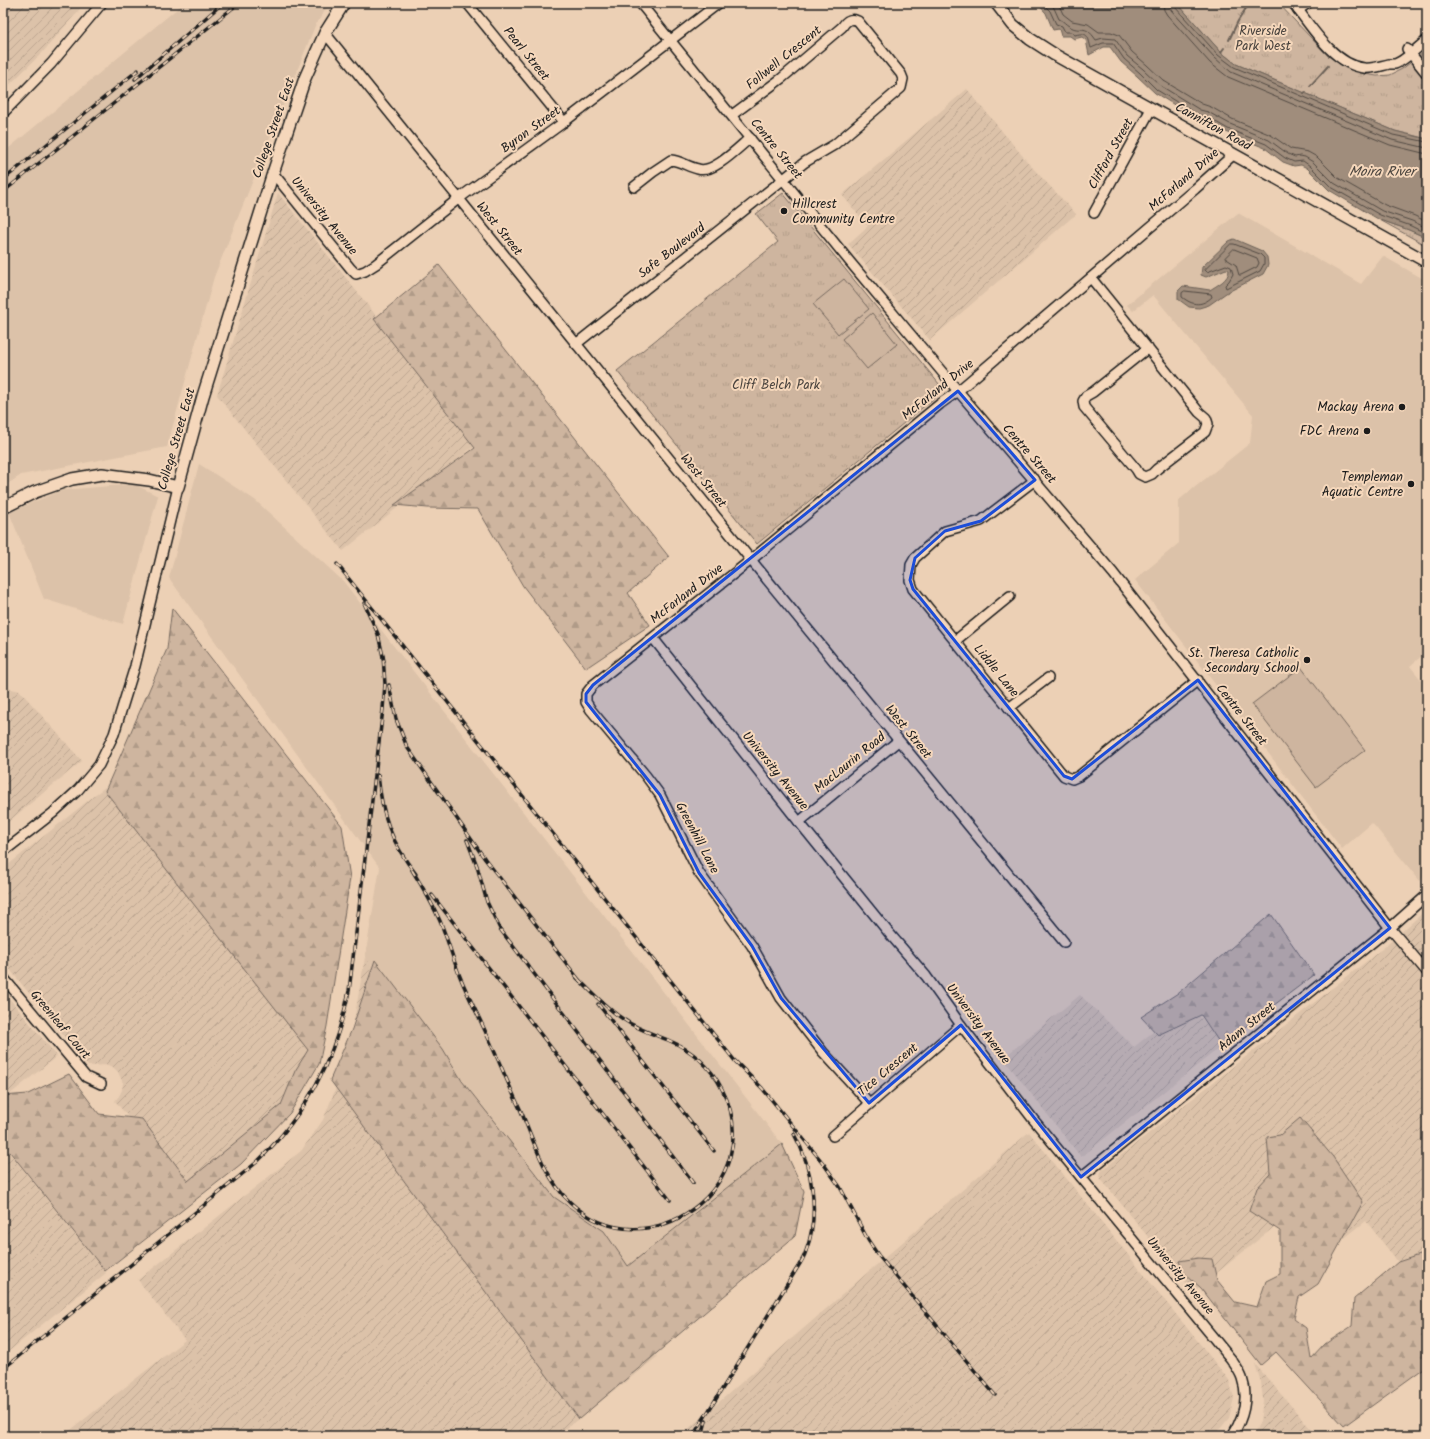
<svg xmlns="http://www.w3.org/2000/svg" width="1430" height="1439" font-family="Kalam,sans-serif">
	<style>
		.built { fill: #dcc2a9 }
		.industrial { fill: url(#industrial-furrows) }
		.forest { fill: url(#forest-firs); stroke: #75685e }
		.park { fill: url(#park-tufts); stroke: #75685e }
		.pitch { fill: #ceb59f; stroke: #75685e }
		.water { fill: #a08d7c; stroke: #6b6056 }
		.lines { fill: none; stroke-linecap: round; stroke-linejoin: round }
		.shore { stroke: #514942; stroke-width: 1 }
		.stream { stroke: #6b6056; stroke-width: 2 }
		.minor-casing { stroke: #1c1c1c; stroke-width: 12 }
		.major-casing { stroke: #1c1c1c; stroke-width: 14 }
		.minor { stroke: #f5d7bb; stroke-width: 9 }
		.major { stroke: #f5d7bb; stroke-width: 11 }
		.rail-casing { stroke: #1c1c1c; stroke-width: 3.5 }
		.rail { stroke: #f5d7bb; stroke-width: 2; stroke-dasharray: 6; stroke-linecap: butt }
		.marked { fill: #1d4ed8; fill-opacity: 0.2; stroke: #1d4ed8; stroke-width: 3; stroke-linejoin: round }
		.poi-dot { fill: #1c1c1c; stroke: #f5d7bb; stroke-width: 1.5 }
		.labels { text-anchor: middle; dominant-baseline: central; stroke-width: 4; stroke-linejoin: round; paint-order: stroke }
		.park-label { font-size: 13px; fill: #48423d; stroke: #f5d7bb }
		.street-label { font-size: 13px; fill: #1c1c1c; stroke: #f5d7bb }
		.poi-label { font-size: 13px; fill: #1c1c1c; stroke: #f5d7bb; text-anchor: end }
		.water-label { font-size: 14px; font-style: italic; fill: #4a443e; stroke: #f5d7bb }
	</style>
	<defs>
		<pattern id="industrial-furrows" width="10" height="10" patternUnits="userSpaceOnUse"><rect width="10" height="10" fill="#dcc2a9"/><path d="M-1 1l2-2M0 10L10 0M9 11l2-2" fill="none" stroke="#bca691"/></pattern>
		<pattern id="forest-firs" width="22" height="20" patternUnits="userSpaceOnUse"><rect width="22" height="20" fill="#ceb59f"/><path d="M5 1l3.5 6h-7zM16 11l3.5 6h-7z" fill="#b09b88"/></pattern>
		<pattern id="park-tufts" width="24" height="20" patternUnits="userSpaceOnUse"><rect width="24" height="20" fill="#ceb59f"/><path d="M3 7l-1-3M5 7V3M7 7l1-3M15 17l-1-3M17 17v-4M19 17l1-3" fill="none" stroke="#b09b88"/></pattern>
	</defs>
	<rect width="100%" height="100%" fill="#ecd0b5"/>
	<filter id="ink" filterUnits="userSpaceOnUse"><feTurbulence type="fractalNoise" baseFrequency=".025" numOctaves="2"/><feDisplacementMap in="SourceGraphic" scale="8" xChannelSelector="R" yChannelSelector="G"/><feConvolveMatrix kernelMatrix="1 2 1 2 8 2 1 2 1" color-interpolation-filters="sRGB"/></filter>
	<g filter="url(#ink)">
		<g class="built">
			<polygon points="184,3 330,3 315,26 214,277 167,447 21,475 3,487 3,153"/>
			<polygon points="1238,213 1361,284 1383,256 1427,281 1427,657 1424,654 1410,666 1427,687 1427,874 1420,881 1372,823 1342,849 1135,580 1179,543 1179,500 1250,443 1253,415 1153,295 1133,311 1127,305"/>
			<polygon points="199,464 255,500 343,581 782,1144 616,1275 365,957 380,868 169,578"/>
			<polygon points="134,484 158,496 123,624 44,599 9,512 63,490"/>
		</g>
		<g class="industrial">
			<polygon points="3,3 85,3 42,53 3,91"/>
			<polygon points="967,89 1030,165 1076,214 930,340 848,244 868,226 842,195"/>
			<polygon points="278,193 478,443 343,551 217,395"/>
			<polygon points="3,687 20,691 82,761 3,826"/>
			<polygon points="105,787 314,1044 294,1101 278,1127 194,1197 115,1101 119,1096 122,1090 123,1083 118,1072 114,1068 108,1065 88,1066 3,961 3,869"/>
			<polygon points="1427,909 1427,1299 1366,1221 1332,1248 1299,1207 1193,1292 1100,1178 1101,1171 1387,945"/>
			<polygon points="365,957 616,1275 603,1286 657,1357 557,1436 63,1436 185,1340 138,1280 301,1151 323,1120 338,1083 350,1044"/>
			<polygon points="3,991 57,1056 3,1100"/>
			<polygon points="1080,995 1134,1047 1189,1003 1223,1045 1081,1157 1003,1058"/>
			<polygon points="1029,1132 1229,1380 1234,1398 1229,1418 1214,1436 680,1436"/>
			<polygon points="3,1145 106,1273 3,1356"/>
			<polygon points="1255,1364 1317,1436 1253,1436 1260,1421 1263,1401 1261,1382"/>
		</g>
		<g class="forest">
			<polygon points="439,265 669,557 628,593 650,625 586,668 523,586 478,509 428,508 394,505 475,448 374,319"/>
			<polygon points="172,608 342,826 350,878 327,1026 319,1064 290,1113 241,1164 105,1271 10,1152 3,1155 3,1096 28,1094 69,1074 99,1114 142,1119 188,1181 281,1105 295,1071 308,1050 105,791 167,649"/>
			<polygon points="1271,914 1314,975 1221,1045 1201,1015 1158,1035 1141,1017 1178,993"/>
			<polygon points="375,960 443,1049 462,1081 554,1197 604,1231 628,1266 782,1144 804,1191 795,1236 579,1419 330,1080 352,1029"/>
			<polygon points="1300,1118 1333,1157 1363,1202 1318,1284 1299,1297 1294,1319 1306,1328 1311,1359 1325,1344 1352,1326 1354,1299 1398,1262 1419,1255 1427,1261 1427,1366 1344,1426 1276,1352 1261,1365 1201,1288 1184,1273 1179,1261 1198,1258 1212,1259 1217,1280 1235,1302 1257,1307 1266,1281 1280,1274 1280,1231 1249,1211 1257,1188 1270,1174 1267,1137 1280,1135"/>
		</g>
		<g class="park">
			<polygon points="1177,3 1278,3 1328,56 1343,66 1364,74 1377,76 1390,75 1402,69 1427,50 1427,139 1395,131 1236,64 1221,52"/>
			<polygon points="783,193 944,390 757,544 617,371 778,242 756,214"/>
			<polygon points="1378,219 1409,230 1427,238 1427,246"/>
		</g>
		<g class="pitch">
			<polygon points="844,279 869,309 838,334 813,304"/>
			<polygon points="872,313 897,344 867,369 842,339"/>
			<polygon points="1301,667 1365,750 1316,787 1252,704"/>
		</g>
		<g class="water">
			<polygon points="1037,3 1177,3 1221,52 1236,64 1395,131 1427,139 1427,238 1409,230 1378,219 1329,190 1307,168 1301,165 1294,166 1283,162 1265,148 1226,132 1205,121 1197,119 1155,93 1137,76 1121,62 1110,47 1104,47 1089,55 1086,40 1082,37 1074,39 1070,36 1061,36 1059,29 1053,30 1046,13"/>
			<path d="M 1234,239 L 1262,251 L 1267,257 L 1268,265 L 1263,274 L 1226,293 L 1209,305 L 1199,308 L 1189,307 L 1178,299 L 1178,291 L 1183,286 L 1210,290 C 1217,285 1229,280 1229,270 L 1226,269 L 1206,277 L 1201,275 L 1202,267 L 1229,241 Z"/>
		</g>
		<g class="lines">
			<g class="shore">
				<path d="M 1042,3 L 1050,11 L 1056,24 L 1062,26 L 1065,32 L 1071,32 L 1075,35 C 1089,31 1088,38 1091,48 L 1103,43 L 1113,43 L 1124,59 L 1140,73 L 1157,90 L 1198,115 L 1207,117 L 1228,129 L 1266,144 L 1285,158 L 1294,162 L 1303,161 L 1310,166 L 1331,187 L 1380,215 L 1411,226 L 1427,234"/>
				<path d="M 1050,3 L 1054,8 L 1059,19 C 1064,21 1065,24 1069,26 C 1081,34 1084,22 1096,40 L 1103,38 L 1115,39 L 1127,56 L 1143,69 L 1161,86 L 1200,110 L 1208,112 L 1230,124 L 1269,140 L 1288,154 L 1295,157 L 1300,156 L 1305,157 L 1313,162 L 1334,183 L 1382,211 L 1412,221 L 1427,228"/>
				<polyline points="1058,3 1063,14 1072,21 1088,24 1099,32 1111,32 1119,35 1132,52 1147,65 1164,81 1202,104 1211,107 1232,119 1271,135 1291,149 1308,152 1317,157 1338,178 1385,205 1415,216 1427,222"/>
				<polyline points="1163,3 1164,10 1167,15 1210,63 1228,77 1390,145 1427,154"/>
				<polyline points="1169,3 1171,10 1215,58 1231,72 1392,140 1427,148"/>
				<polyline points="1174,3 1175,7 1218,55 1234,67 1393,135 1427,142"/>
				<polygon points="1231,244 1234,244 1260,254 1264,258 1264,264 1260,271 1226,288 1225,285 1229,281 1233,274 1231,267 1226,265 1207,272 1205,270"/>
				<polygon points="1234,249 1257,258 1259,263 1257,267 1241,275 1239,275 1236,265 1225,258"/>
				<path d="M 1185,291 L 1211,294 L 1212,297 C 1202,306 1193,306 1182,297 L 1182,293 Z"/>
			</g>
			<g class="stream">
				<polyline points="1229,40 1238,21 1248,5"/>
				<polyline points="1221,52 1224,48"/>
				<polyline points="1310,86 1328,66"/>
				<polyline points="1304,93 1306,92"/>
			</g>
			<g class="minor-casing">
				<g id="minor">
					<polyline points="467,3 564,122"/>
					<polyline points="640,3 850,262 958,391 1113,573 1390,928 1427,972"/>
					<path d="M 1293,3 C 1310,25 1334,65 1364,68 C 1373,69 1380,66 1389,64 C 1391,64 1393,64 1395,64 C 1405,61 1419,46 1427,40"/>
					<polyline points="1298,10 1308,3"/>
					<polyline points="325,33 751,560 1064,942"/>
					<polyline points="1407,49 1427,74"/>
					<polyline points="3,113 51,64 102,3"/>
					<polyline points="273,173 351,269 356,274 365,271 376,264 458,199 564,122 719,3"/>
					<path d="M 634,187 L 653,172 L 671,160 C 681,161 688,167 698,169 C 713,174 738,148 750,138"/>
					<polyline points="1094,213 1151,109"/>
					<polyline points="1091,278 1199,412 1206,418 1208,424 1205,432 1157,469 1152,474 1145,477 1139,474 1136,469 1084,407 1083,401 1086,396 1093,392 1148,348"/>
					<path d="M 576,344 L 805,162 L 834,145 L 901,88 L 903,79 L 901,74 L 858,21 C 850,17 846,21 842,27 L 782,78 L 732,115"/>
					<polyline points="1035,480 981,521 945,531 915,558 911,565 910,580 913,589 1064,776 1072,779 1079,776 1198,680"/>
					<path d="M 653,638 L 799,822 L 889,933 L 926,976 L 961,1025 L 1033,1119 L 1231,1359 C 1235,1365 1240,1372 1242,1378 C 1249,1398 1243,1419 1232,1436"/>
					<polyline points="955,641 1010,596"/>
					<polyline points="1009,708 1048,678"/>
					<polyline points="799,822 898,741"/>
					<polyline points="3,852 53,813 78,790 99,765 114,734 135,666 178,487"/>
					<polyline points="3,977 86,1077 101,1084"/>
					<polyline points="869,1103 855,1087 823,1052 781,998 752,946 699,873 660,795 646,776 591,710 586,702 586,694 593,685 751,560 940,404 958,391 1195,189 1233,155"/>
					<polyline points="833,1136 961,1025"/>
					<polyline points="1081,1177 1390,928 1427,895"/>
				</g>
			</g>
			<g class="major-casing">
				<g id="major">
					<polyline points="996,3 1013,25 1030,39 1055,55 1427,262"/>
					<polyline points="3,508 35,492 72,479 102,474 149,480 178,487 203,396 273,173 305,78 325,33 344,3"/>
				</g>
			</g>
			<use href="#minor" class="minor"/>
			<use href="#major" class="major"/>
			<g class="rail-casing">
				<g id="rail">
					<polyline points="135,79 223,3"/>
					<polyline points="3,180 138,70"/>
					<polyline points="3,192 239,3"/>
					<polyline points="337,564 735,1061 762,1088 823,1163 840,1187 868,1240 878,1255 995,1395"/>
					<polyline points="364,603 378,634 384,661"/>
					<polyline points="389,685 396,719 407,747 485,859 580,981"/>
					<path d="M 378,775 C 382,815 391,843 416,874"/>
					<polyline points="467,840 477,866 487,902 500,929 693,1183"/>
					<path d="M 412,870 C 422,886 432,903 440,921 C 448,940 453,960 461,979 C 469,998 479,1017 487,1035 C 499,1061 509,1086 521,1111 C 534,1142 545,1179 570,1202 C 648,1276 771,1183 722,1089 C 711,1067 692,1050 668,1040 C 653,1034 637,1029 623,1019 C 606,1008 592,992 577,978"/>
					<polyline points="432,895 670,1200"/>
					<polyline points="598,1004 714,1151"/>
					<path d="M 3,1369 L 257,1162 C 307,1113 335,1059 349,991 L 383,709 L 385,684 L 383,656"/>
					<path d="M 693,1436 L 796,1270 C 800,1264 804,1258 806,1251 C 820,1214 813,1168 794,1134"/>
					<polyline points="702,1436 706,1421"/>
				</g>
			</g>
			<use href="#rail" class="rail"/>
		</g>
	</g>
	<path class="marked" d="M 958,391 L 1035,480 L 981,521 L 945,531 L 915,558 L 910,580 L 913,589 L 1064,776 L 1072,779 L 1198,680 L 1390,928 L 1081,1177 L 961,1025 L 869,1103 L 781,998 L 752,946 L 699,873 L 660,795 L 586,702 L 586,694 L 593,685 Z"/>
	<g class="poi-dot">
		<circle cx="784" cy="211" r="4"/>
		<circle cx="1402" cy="407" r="4"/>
		<circle cx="1367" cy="431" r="4"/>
		<circle cx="1411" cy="484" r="4"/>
		<circle cx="1307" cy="660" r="4"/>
	</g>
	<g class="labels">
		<g class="park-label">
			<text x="1263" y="31">Riverside<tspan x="1263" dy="15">Park West</tspan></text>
			<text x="776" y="385">Cliff Belch Park</text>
		</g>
		<g class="street-label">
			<text transform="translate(526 54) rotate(51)">Pearl Street</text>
			<text transform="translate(784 58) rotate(-39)">Follwell Crescent</text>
			<text transform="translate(1213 127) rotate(29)">Cannifton Road</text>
			<text transform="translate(274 128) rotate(-71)">College Street East</text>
			<text transform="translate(531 130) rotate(-36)">Byron Street</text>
			<text transform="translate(776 149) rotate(51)">Centre Street</text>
			<text transform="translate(1111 154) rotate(-61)">Clifford Street</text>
			<text transform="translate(1184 180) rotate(-41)">McFarland Drive</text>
			<text transform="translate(324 216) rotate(51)">University Avenue</text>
			<text transform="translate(499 229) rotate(51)">West Street</text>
			<text transform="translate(672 251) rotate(-38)">Safe Boulevard</text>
			<text transform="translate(938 390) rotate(-39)">McFarland Drive</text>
			<text transform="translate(177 439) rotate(-74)">College Street East</text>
			<text transform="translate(1029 454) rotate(49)">Centre Street</text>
			<text transform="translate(703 481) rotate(51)">West Street</text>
			<text transform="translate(687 594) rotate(-38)">McFarland Drive</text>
			<text transform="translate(996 671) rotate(51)">Liddle Lane</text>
			<text transform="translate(1241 715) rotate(52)">Centre Street</text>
			<text transform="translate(908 732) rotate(51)">West Street</text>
			<text transform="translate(850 763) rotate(-39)">MacLaurin Road</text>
			<text transform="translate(775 771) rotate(51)">University Avenue</text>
			<text transform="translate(697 838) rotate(62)">Greenhill Lane</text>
			<text transform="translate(978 1024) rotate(53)">University Avenue</text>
			<text transform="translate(60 1025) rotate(50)">Greenleaf Court</text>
			<text transform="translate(1247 1027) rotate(-39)">Adam Street</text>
			<text transform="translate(888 1070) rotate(-40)">Tice Crescent</text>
			<text transform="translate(1180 1276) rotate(50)">University Avenue</text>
		</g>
		<g class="poi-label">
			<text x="792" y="204" text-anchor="start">Hillcrest<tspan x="792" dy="15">Community Centre</tspan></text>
			<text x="1394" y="407">Mackay Arena</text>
			<text x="1359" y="431">FDC Arena</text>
			<text x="1403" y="477">Templeman<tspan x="1403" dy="15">Aquatic Centre</tspan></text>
			<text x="1299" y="653">St. Theresa Catholic<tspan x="1299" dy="15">Secondary School</tspan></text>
		</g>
		<g class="water-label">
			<text x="1382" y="172">Moira River</text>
		</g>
	</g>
	<rect width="1430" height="1439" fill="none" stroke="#f5d7bb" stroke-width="16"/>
	<rect x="8" y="8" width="1414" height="1423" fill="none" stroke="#1c1c1c" stroke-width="1.5" filter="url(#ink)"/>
</svg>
